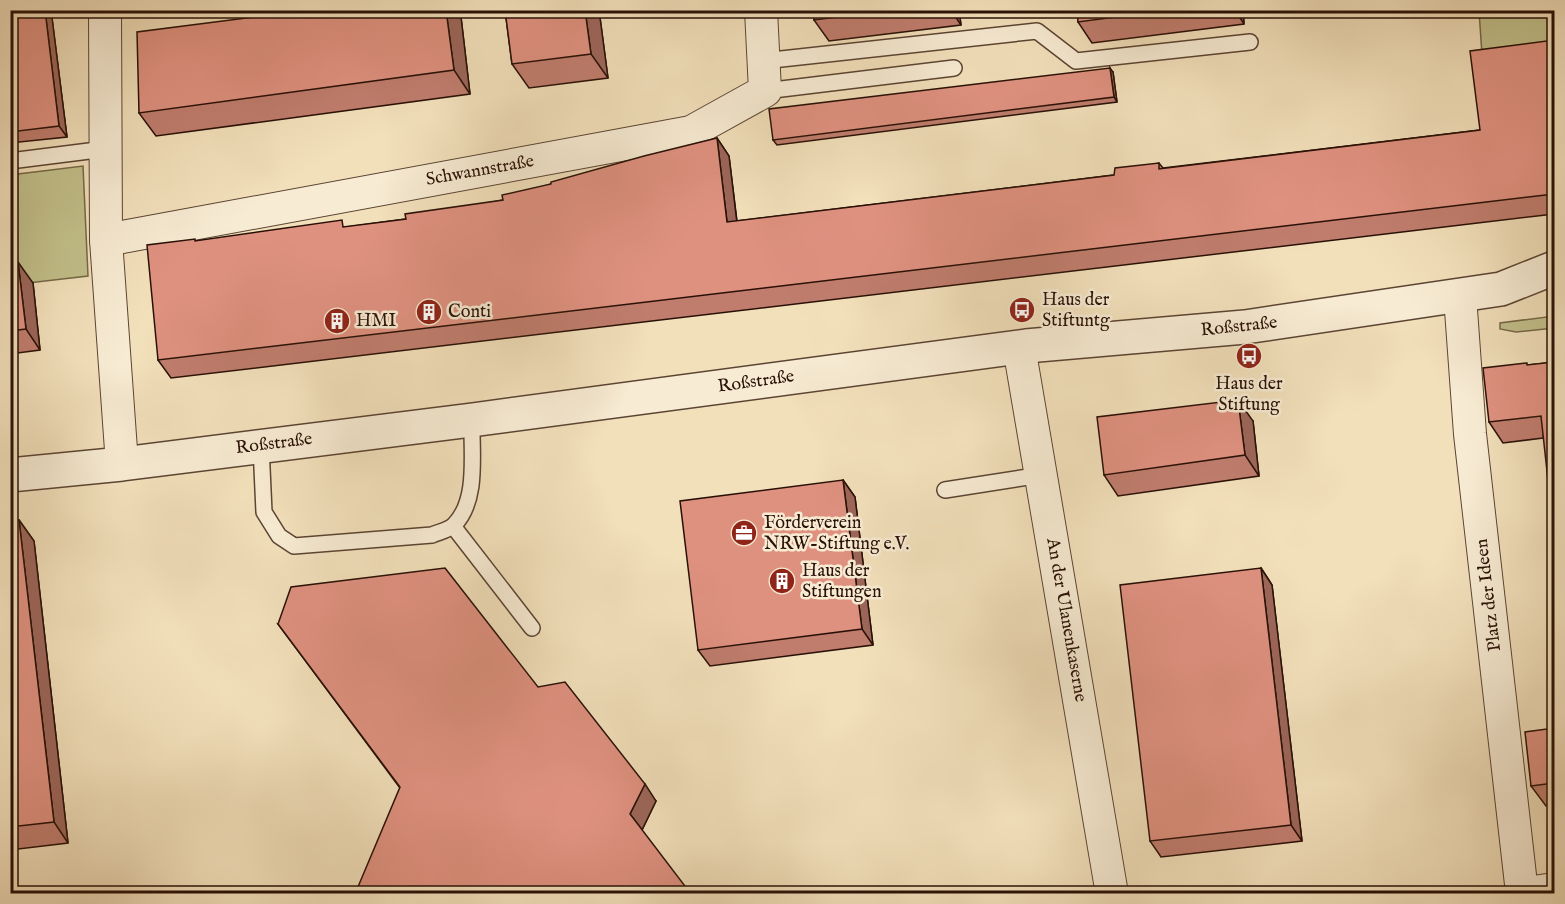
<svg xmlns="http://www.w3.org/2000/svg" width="1565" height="904" font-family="'IM FELL English',serif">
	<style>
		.green { fill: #c2c08b; stroke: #766848; stroke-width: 1.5 }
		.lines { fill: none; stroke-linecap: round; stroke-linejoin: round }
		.service-casing { stroke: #5b4433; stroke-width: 18 }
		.minor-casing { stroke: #5b4433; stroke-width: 34 }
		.tertiary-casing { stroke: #5b4433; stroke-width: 36 }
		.service { stroke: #f7ebd3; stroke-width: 15 }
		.minor { stroke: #f7ebd3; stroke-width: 32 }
		.tertiary { stroke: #f7ebd3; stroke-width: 33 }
		.wall { fill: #c07d6e; stroke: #291006; stroke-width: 1.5 }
		.shaded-wall { fill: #9c665a; stroke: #291006; stroke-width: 1.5 }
		.building { fill: #df9180; stroke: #291006; stroke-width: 1.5 }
		.labels { text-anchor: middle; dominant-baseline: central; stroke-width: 5; stroke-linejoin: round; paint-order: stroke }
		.street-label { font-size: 18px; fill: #291006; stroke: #f7ebd3 }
		.poi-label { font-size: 18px; fill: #291006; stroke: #f7ebd3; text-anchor: start }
	</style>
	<rect width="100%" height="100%" fill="#f2e0bb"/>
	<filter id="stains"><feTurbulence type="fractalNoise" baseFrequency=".00333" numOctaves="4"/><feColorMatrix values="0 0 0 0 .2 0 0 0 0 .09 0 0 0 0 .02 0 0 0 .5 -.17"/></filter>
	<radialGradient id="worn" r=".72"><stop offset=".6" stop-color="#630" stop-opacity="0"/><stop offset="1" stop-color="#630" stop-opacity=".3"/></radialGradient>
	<g class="green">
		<polygon points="1479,11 1554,11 1554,59 1483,69"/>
		<polygon points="83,166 88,276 11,285 10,175"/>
		<polygon points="1554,316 1554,328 1516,332 1500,329 1500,323"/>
	</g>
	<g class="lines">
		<g class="service-casing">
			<g id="service">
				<polyline points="763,61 1037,31 1076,61 1250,42"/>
				<polyline points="765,91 954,68"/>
				<polyline points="10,161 105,149"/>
				<path d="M 261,446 L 264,512 L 279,536 L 294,546 L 432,535 C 439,532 449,530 454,525 C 479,500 471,452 472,420"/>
				<polyline points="945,490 1041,475"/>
				<polyline points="453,526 532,628"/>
			</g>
		</g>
		<g class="minor-casing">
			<g id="minor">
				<polyline points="105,10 106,240 122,464"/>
				<polyline points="106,240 691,132 765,91 761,10"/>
				<polyline points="1460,296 1470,434 1522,893"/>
				<polyline points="1019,347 1112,894"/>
				<polyline points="1521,894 1554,889"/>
			</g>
		</g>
		<g class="tertiary-casing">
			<polyline id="tertiary" points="10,475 122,464 472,420 1026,346 1245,327 1501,289 1554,268"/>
		</g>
		<use href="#service" class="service"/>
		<use href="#minor" class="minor"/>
		<use href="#tertiary" class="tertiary"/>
	</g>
	<g class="wall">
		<polygon points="10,10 51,10 67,137 10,143"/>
		<polygon points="310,10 456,10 461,17 470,94 156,136 139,113"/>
		<polygon points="505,10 599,10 608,78 529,88 512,64"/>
		<polygon points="813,10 959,10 961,25 829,41 814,20"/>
		<polygon points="1077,10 1243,10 1244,24 1092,43 1078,22"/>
		<polygon points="1554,40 1554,214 171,378 158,360 196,241 347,227 406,219 503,200 551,184 717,138 729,156 737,221 1114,175 1159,163 1163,168 1480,130"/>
		<polygon points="1113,72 1117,102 777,145 773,140"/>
		<polygon points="10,263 33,283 40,350 10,354"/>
		<polygon points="1554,362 1543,438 1503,443 1489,422 1528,365"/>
		<polygon points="1253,421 1259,476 1118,496 1104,475"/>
		<polygon points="843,480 855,497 873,645 710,666 698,650"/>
		<polygon points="19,520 34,541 68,843 10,850 10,521"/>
		<polygon points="1261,568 1272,585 1302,841 1161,857 1150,841"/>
		<polygon points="278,624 538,687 656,801 642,830 400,788"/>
		<polygon points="1554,728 1554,805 1546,806 1531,786"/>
	</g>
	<g class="shaded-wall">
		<polygon points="45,10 51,10 67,137 59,126"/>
		<polygon points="446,10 456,10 461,17 470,94 454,70"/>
		<polygon points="585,10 599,10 608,78 591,54"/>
		<polygon points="951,10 959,10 961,25"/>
		<polygon points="1235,10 1243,10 1244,24"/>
		<polygon points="1110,68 1113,72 1117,102 1114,97"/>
		<polygon points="717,138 729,156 739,240 727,222"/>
		<polygon points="18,262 33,283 40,350 26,329"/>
		<polygon points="1238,400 1253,421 1259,476 1245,455"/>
		<polygon points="843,480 855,497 873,645 862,629"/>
		<polygon points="19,520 34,541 68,843 54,822"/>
		<polygon points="1261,568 1272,585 1302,841 1291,825"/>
		<polygon points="645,784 656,801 642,830 630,814"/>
	</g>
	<g class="building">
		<polygon points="10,10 45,10 59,126 10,132"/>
		<polygon points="310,10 446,10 454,70 139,113 137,32"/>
		<polygon points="505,10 585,10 591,54 512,64"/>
		<polygon points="813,10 894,10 814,20"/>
		<polygon points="1077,10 1169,10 1078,22"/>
		<polygon points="1554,40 1554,194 158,360 147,245 195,239 195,241 342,220 343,227 406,219 405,214 503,200 502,195 551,184 551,182 644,156 717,138 727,222 1114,175 1115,168 1159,163 1159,169 1480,130 1470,51"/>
		<polygon points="1110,68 1114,97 773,140 769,109"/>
		<polygon points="18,262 26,329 10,331 10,263"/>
		<polygon points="1554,362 1554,536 1541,416 1489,422 1483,368 1527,363 1527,365"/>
		<polygon points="1238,400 1245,455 1104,475 1097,417"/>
		<polygon points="843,480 862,629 698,650 680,501"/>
		<polygon points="19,520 54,822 10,827 10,521"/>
		<polygon points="445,568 538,687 565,682 645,784 630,814 691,894 355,894 400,787 278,624 291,587"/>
		<polygon points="1261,568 1291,825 1150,841 1120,585"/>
		<polygon points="1554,728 1554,783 1531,786 1525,732"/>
		<polygon points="1554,890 1554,894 1531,894"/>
		<polygon points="783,891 784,894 760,894"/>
	</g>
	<defs>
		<g id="bus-disc" transform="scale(1.35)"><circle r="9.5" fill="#8f2418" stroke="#f7ebd3"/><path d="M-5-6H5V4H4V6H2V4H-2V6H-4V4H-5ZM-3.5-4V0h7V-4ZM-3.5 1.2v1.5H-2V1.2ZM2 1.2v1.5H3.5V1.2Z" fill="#fff"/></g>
		<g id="building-disc" transform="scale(1.35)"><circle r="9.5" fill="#8f2418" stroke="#f7ebd3"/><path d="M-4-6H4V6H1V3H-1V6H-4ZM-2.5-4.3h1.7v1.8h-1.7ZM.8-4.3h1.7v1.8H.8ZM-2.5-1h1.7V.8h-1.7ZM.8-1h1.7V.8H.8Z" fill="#fff"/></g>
		<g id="office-disc" transform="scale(1.35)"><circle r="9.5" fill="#8f2418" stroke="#f7ebd3"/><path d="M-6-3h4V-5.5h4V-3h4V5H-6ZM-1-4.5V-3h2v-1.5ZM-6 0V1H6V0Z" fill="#fff"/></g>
	</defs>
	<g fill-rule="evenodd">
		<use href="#bus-disc" x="1022" y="310"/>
		<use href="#building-disc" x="429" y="312"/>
		<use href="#building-disc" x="337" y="321"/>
		<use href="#bus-disc" x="1249" y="356"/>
		<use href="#office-disc" x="744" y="533"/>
		<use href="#building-disc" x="782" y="581"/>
	</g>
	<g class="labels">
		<g class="street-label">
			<text transform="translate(480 171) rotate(-10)">Schwannstraße</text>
			<text transform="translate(1239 327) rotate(-6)">Roßstraße</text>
			<text transform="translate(756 382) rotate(-8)">Roßstraße</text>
			<text transform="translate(274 444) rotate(-7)">Roßstraße</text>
			<text transform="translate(1489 595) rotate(-97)">Platz der Ideen</text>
			<text transform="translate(1066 620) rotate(80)">An der Ulanenkaserne</text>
		</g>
		<g class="poi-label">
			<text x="1042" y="300">Haus der<tspan x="1042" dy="21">Stiftuntg</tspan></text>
			<text x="448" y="312">Conti</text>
			<text x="356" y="321">HMI</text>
			<text x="1249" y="384" text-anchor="middle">Haus der<tspan x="1249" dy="21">Stiftung</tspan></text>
			<text x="764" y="523">Förderverein<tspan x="764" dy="21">NRW-Stiftung e.V.</tspan></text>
			<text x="802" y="571">Haus der<tspan x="802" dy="21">Stiftungen</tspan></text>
		</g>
	</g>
	<rect width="1565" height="904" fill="none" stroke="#f2e0bb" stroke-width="36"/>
	<rect x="12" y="12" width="1541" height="880" fill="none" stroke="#291006" stroke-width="3"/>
	<rect x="18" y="18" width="1529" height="868" fill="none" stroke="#291006" stroke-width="1.5"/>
	<rect width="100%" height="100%" filter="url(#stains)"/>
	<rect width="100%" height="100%" fill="url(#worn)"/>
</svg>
